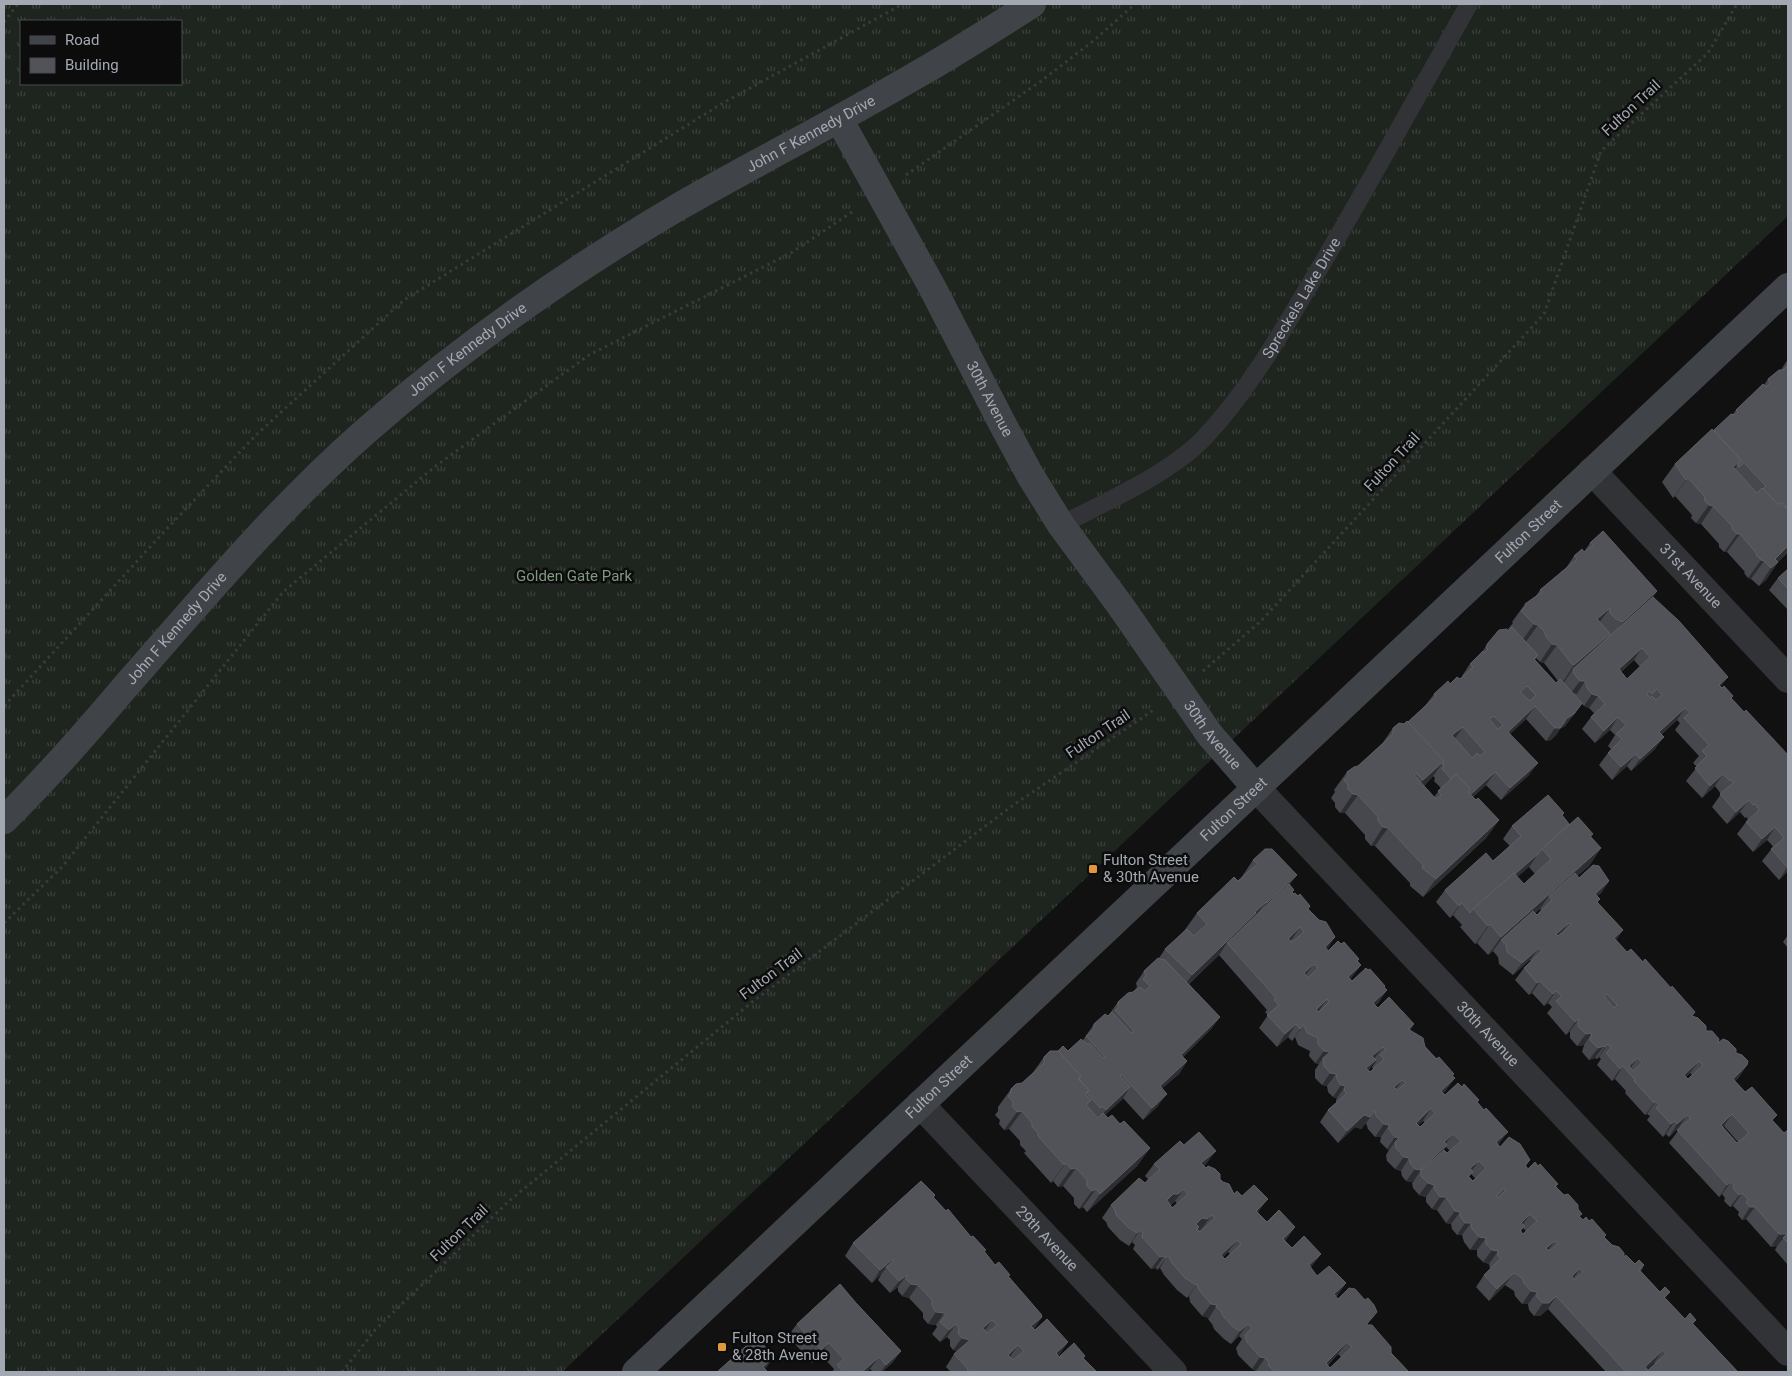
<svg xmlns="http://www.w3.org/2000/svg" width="1792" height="1376" font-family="Roboto,sans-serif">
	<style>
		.grass { fill: url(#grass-tufts); fill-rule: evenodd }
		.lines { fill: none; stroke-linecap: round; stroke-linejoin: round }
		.path { stroke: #383a3e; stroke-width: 3; stroke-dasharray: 2.5 4; stroke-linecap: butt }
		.lane { stroke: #323337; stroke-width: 18 }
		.street { stroke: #323337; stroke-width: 28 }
		.secondary { stroke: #404347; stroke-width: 28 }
		.wall { fill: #47484d; fill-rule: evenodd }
		.shaded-wall { fill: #2d2e31 }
		.building { fill: #515358; stroke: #5e6066; fill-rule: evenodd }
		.poi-dot { fill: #e2983a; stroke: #0c0c0d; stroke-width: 2 }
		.labels { text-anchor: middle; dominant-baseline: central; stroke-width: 5; stroke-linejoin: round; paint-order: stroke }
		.street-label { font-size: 15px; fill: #a3a9b2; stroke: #0c0c0d }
		.park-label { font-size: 15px; fill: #7d9b7c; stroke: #0c0c0d }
		.poi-label { font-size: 15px; fill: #a3a9b2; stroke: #0c0c0d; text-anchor: start }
	</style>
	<defs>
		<pattern id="grass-tufts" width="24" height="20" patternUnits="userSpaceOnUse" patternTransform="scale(1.25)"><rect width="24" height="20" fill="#1e241e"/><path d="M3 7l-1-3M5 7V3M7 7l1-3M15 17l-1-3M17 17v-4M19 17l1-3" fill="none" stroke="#3c413c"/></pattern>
	</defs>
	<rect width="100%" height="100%" fill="#111112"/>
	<path class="grass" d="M 4,4 L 1788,4 L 1788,216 L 562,1372 L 4,1372 ZM 21,21 L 181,21 L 181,84 L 21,84 Z"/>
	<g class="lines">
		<g class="path">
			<polyline points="4,22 18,4"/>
			<polyline points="906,175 1041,81 1092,42 1135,4"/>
			<polyline points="1203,671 1261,621 1544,314 1601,151 1708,53 1737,4"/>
			<polyline points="4,706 162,534 256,435 404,300 723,103 903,4"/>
			<polyline points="4,923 62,867 283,592 437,465 589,355 791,253 855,210"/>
			<polyline points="342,1372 375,1330 509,1201 751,1003 1012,806 1155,709"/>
		</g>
		<path class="lane" id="s1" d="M 1061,525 C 1105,502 1169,474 1203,439 C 1249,391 1283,330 1316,274 C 1369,185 1418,94 1469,4"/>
		<g class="street">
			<path id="s2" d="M 1592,471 L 1788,679"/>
			<path id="s3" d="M 1256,788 L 1788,1352"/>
			<path id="s4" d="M 920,1104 L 1173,1372"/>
		</g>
		<g class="secondary">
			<path id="s5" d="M 839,119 L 932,287 L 1003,425 L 1030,475 L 1061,525 L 1122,608 L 1210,735 L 1256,788"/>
			<path id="s6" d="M 4,820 C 47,778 86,733 125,687 C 202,599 278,508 367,430 C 462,347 571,270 680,206 C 757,162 836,122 913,77 C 954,54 993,29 1032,4"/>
			<path id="s7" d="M 636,1372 L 1788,287"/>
		</g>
	</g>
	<g class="wall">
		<polygon points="1788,359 1788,552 1778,562 1766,580 1759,586 1751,579 1748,578 1744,573 1745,572 1727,552 1724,552 1719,547 1719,544 1701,524 1696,523 1691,518 1692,515 1675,496 1673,498 1662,482 1675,464 1733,414 1736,410 1764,385 1768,379 1781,370"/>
		<path d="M 1590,543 L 1657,591 L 1653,597 L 1721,687 L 1744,712 L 1775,740 L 1788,871 L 1779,880 L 1762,861 L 1773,847 L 1771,844 L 1767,840 L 1753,852 L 1737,834 L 1746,822 L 1748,819 L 1746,817 L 1745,818 L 1740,812 L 1727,824 L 1712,807 L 1721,794 L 1715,786 L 1702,798 L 1686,781 L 1697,767 L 1693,763 L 1699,756 L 1675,730 L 1680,723 L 1677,720 L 1662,734 L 1655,749 L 1631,771 L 1627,766 L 1612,780 L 1599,765 L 1611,749 L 1608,746 L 1615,735 L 1610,730 L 1595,743 L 1582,729 L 1594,713 L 1589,708 L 1584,706 L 1582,704 L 1565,726 L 1560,729 L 1556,735 L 1551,740 L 1546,741 L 1526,719 L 1510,734 L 1529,775 L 1501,800 L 1486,785 L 1473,797 L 1499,820 L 1486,838 L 1423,897 L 1410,886 L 1410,883 L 1375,846 L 1371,846 L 1365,839 L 1365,835 L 1345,813 L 1340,813 L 1335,807 L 1335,803 L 1331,798 L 1335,792 L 1334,790 L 1347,772 L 1358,766 L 1382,744 L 1393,728 L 1408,722 L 1425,706 L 1434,694 L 1450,684 L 1460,679 L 1462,677 L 1462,676 L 1470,664 L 1481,654 L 1488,643 L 1509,630 L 1508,629 L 1513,623 L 1512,622 L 1525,604 L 1536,596 L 1540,590 L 1566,568 L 1574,556 L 1584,552 ZM 1536,658 L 1540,662 L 1544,663 L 1558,681 L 1556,683 L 1535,660 ZM 1634,660 L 1640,667 L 1627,679 L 1621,672 ZM 1433,776 L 1435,778 L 1434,781 L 1441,788 L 1434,797 L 1424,786 Z"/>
		<polygon points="1788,569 1788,610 1769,590 1778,578"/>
		<path d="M 1564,813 L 1562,816 L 1569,824 L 1593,834 L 1591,837 L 1601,848 L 1589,866 L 1577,876 L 1579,878 L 1609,881 L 1601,893 L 1597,896 L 1600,899 L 1597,902 L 1623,930 L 1616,940 L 1627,952 L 1643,962 L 1718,1043 L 1736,1053 L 1747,1065 L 1739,1077 L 1735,1081 L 1784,1133 L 1788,1130 L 1788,1265 L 1775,1250 L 1777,1246 L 1771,1247 L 1746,1219 L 1742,1220 L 1738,1215 L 1739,1212 L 1733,1206 L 1730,1207 L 1724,1201 L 1725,1198 L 1722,1194 L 1719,1197 L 1669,1143 L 1680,1128 L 1679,1127 L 1669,1137 L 1666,1134 L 1663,1137 L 1647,1120 L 1650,1116 L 1647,1114 L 1645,1115 L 1625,1093 L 1626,1091 L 1615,1079 L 1612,1081 L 1597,1065 L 1601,1059 L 1599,1057 L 1597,1059 L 1595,1058 L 1589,1060 L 1582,1052 L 1584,1045 L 1577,1046 L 1570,1038 L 1570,1031 L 1566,1035 L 1547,1013 L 1552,1007 L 1548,1003 L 1544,1006 L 1532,993 L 1529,995 L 1515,980 L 1524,968 L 1531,961 L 1530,960 L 1513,975 L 1499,964 L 1498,957 L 1493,951 L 1488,955 L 1477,943 L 1475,944 L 1460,927 L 1462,925 L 1453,915 L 1450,918 L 1436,902 L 1445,890 L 1493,861 L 1510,846 L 1503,839 L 1512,826 ZM 1530,866 L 1529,867 L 1535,874 L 1524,884 L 1517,877 ZM 1540,909 L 1541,910 L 1537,915 L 1535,913 ZM 1690,1073 L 1692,1075 L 1688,1079 L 1686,1077 ZM 1724,1126 L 1738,1142 L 1737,1143 L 1723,1127 Z"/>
		<path d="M 1253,860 L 1290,885 L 1293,893 L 1298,896 L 1310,906 L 1308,909 L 1328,951 L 1358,961 L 1361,965 L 1350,979 L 1352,981 L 1384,988 L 1387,990 L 1378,1003 L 1375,1005 L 1378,1008 L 1414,1024 L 1410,1030 L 1455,1078 L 1446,1090 L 1443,1093 L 1445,1095 L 1477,1103 L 1498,1145 L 1500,1147 L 1530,1160 L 1526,1166 L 1528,1169 L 1558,1184 L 1556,1187 L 1578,1209 L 1580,1217 L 1604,1238 L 1624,1257 L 1635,1264 L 1644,1265 L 1641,1271 L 1660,1292 L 1670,1292 L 1665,1298 L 1685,1319 L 1696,1320 L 1693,1324 L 1738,1372 L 1606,1372 L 1548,1309 L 1540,1316 L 1534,1316 L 1529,1310 L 1528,1304 L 1522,1304 L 1515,1296 L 1514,1291 L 1505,1285 L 1489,1301 L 1476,1287 L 1484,1275 L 1490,1269 L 1489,1264 L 1483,1262 L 1477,1256 L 1477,1250 L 1470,1250 L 1464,1242 L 1462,1235 L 1457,1235 L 1452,1229 L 1451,1224 L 1446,1223 L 1437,1210 L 1432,1209 L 1426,1202 L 1426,1197 L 1419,1195 L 1413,1188 L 1412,1183 L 1415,1179 L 1411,1182 L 1406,1181 L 1402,1176 L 1401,1171 L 1395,1169 L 1387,1161 L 1386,1155 L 1389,1150 L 1387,1149 L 1380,1142 L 1381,1137 L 1375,1137 L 1368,1129 L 1366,1123 L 1361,1129 L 1355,1127 L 1338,1143 L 1320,1122 L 1328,1110 L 1336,1103 L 1336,1100 L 1337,1098 L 1333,1097 L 1328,1092 L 1327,1086 L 1322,1085 L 1315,1078 L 1315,1070 L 1319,1064 L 1315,1063 L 1309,1056 L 1310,1051 L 1298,1045 L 1295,1037 L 1292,1041 L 1288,1037 L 1277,1047 L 1259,1028 L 1268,1015 L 1265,1012 L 1267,1010 L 1219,955 L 1189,984 L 1220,1017 L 1211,1029 L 1183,1057 L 1187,1061 L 1179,1074 L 1162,1088 L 1158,1106 L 1143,1120 L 1123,1098 L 1105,1115 L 1108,1118 L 1120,1124 L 1150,1148 L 1137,1166 L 1087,1212 L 1083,1207 L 1079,1209 L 1074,1204 L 1074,1198 L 1063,1186 L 1058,1187 L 1053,1181 L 1051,1183 L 1024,1153 L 1026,1151 L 1020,1145 L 1020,1141 L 1009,1129 L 1004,1130 L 999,1124 L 1000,1120 L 995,1115 L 998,1111 L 998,1107 L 1011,1089 L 1022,1083 L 1032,1074 L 1044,1057 L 1068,1051 L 1083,1040 L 1094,1024 L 1108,1016 L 1118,1002 L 1134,991 L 1137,987 L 1136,983 L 1144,971 L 1159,958 L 1165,949 L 1184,931 L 1197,913 L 1241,879 L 1241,878 ZM 1375,1061 L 1376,1061 L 1372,1067 L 1373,1069 L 1370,1072 L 1369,1070 ZM 1423,1121 L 1425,1123 L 1420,1127 L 1418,1125 ZM 1446,1147 L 1450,1151 L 1447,1153 L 1443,1151 ZM 1471,1174 L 1475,1178 L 1473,1181 L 1469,1177 ZM 1523,1228 L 1526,1231 L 1523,1234 L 1521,1231 ZM 1654,1363 L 1655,1364 L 1648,1370 L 1647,1369 Z"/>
		<polygon points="1788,935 1788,948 1783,942"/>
		<path d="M 1184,1145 L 1207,1163 L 1204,1166 L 1220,1179 L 1234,1194 L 1242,1196 L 1259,1211 L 1258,1213 L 1267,1222 L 1295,1227 L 1285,1241 L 1292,1248 L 1321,1254 L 1310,1268 L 1317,1276 L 1346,1283 L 1336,1297 L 1368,1325 L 1391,1353 L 1409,1372 L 1258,1372 L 1252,1369 L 1238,1355 L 1236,1348 L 1242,1339 L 1239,1336 L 1231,1344 L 1224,1339 L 1214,1329 L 1212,1324 L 1208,1319 L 1209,1318 L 1202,1316 L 1190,1302 L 1189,1296 L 1187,1298 L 1177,1290 L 1164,1275 L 1160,1268 L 1157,1270 L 1156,1268 L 1151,1269 L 1133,1249 L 1135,1245 L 1132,1242 L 1129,1246 L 1120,1240 L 1108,1227 L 1106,1222 L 1102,1218 L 1111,1205 L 1145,1183 L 1148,1179 L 1145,1176 L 1154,1164 ZM 1175,1201 L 1177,1204 L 1172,1208 L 1171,1205 ZM 1228,1252 L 1230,1254 L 1225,1259 L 1223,1257 ZM 1338,1354 L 1341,1357 L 1330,1368 L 1328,1365 Z"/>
		<polygon points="935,1195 934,1198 971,1237 995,1265 1009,1277 1042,1317 1034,1329 1035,1330 1068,1342 1058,1356 1059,1357 1060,1356 1085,1356 1083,1358 1097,1372 951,1372 946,1367 954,1354 958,1351 953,1350 950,1346 950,1340 947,1337 940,1342 932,1334 937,1327 936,1325 928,1324 923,1318 923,1313 909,1298 902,1296 898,1291 898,1287 890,1293 878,1280 882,1273 872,1283 845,1256 853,1243"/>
		<polygon points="856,1303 901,1351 892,1363 882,1372 873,1372 870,1369 867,1372 832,1372 834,1369 821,1355 812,1363 788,1336 797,1324"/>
	</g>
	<g class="shaded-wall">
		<polygon points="1741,460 1728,478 1733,467"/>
		<polygon points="1688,478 1675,496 1673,498 1686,480"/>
		<polygon points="1709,505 1713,506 1701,524 1696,523"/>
		<polygon points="1737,534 1740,534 1727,552 1724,552"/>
		<polygon points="1788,546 1788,552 1778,562 1766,580 1759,586 1771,568 1775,559"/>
		<polygon points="1761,560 1764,561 1751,579 1748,578"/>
		<polygon points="1657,591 1645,609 1610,640 1623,622"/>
		<polygon points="1610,608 1597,626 1597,619"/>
		<polygon points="1534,624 1538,625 1525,643 1521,642"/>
		<polygon points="1610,634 1597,652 1573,669 1565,681 1562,683 1574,665"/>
		<polygon points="1552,644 1557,645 1544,663 1540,662"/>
		<polygon points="1642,648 1634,660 1610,681 1619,669"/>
		<polygon points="1728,677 1719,689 1719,685"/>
		<polygon points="1580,681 1585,681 1577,694 1571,693"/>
		<polygon points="1592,694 1598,696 1589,708 1584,706"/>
		<polygon points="1582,703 1565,726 1560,729 1556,735 1551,740 1546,741 1555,728"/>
		<polygon points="1535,706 1526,719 1499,744 1508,732"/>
		<polygon points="1685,708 1677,720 1651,744 1659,732"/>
		<polygon points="1618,717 1610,730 1595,743 1604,731"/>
		<polygon points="1463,727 1454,740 1452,735"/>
		<polygon points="1664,737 1655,749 1631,771 1640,759"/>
		<polygon points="1636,754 1627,766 1612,780 1621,767"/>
		<polygon points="1444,761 1431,779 1410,798 1423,780"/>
		<polygon points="1538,763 1529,775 1501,800 1510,788"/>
		<polygon points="1495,772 1486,785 1460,809 1468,797"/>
		<polygon points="1723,774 1715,786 1702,798 1710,786"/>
		<polygon points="1353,794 1358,795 1345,813 1340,813"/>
		<polygon points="1749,800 1740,812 1727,824 1736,812"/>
		<polygon points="1499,820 1486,838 1423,897 1436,879"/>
		<polygon points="1383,827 1388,828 1375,846 1371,846"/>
		<polygon points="1775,827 1767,840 1753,852 1762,839"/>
		<polygon points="1601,848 1589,866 1551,899 1549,896 1540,909 1503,942 1501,940 1493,951 1488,955 1501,937"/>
		<polygon points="1538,854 1530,866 1476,913 1473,910"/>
		<polygon points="1788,866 1788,871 1779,880"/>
		<polygon points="1297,875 1284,893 1255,921 1267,903"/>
		<polygon points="1609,881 1601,893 1586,906 1595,894"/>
		<polygon points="1266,902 1253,920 1227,943 1219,955 1179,993 1192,975"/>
		<polygon points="1462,903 1453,915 1450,918 1459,906"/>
		<polygon points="1569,923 1560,935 1548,946 1556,934"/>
		<polygon points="1490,924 1477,943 1475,944 1488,926"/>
		<polygon points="1300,927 1292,939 1280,951 1288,939"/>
		<polygon points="1623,930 1615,942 1614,938"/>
		<polygon points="1335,937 1327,950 1325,947"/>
		<polygon points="1539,948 1530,960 1513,975 1522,963"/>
		<polygon points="1314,964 1305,976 1304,973"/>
		<polygon points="1361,965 1352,977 1339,989 1348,977"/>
		<polygon points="1540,981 1532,993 1529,995 1537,983"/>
		<polygon points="1387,990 1378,1003 1364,1016 1373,1003"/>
		<polygon points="1556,991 1548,1003 1544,1006 1553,994"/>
		<polygon points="1327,999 1318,1012 1316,1010"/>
		<polygon points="1220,1017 1211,1029 1172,1067 1181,1055"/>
		<polygon points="1579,1019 1570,1031 1566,1035 1575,1022"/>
		<polygon points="1296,1024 1288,1037 1277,1047 1285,1034"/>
		<polygon points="1304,1025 1292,1041 1300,1029"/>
		<polygon points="1592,1033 1584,1045 1577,1046 1586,1034"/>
		<polygon points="1608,1044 1599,1057 1597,1059 1605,1047"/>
		<polygon points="1604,1046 1595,1058 1589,1060 1598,1048"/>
		<polygon points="1383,1047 1374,1059 1372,1056"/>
		<polygon points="1324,1051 1330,1052 1323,1058 1319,1064 1315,1063"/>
		<polygon points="1638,1058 1629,1070 1629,1066"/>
		<polygon points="1376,1060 1367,1072 1366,1068"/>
		<polygon points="1187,1061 1179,1074 1151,1098 1160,1086"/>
		<polygon points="1699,1061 1690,1073 1675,1087 1684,1075"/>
		<polygon points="1747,1065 1739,1077 1724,1091 1733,1079"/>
		<polygon points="1623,1066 1615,1079 1612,1081 1620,1069"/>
		<polygon points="1330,1073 1336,1074 1327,1086 1322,1085"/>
		<polygon points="1455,1078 1446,1090 1432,1103 1441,1091"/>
		<polygon points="1402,1080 1394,1092 1394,1087"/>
		<polygon points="1341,1085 1346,1086 1344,1088 1337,1098 1333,1097"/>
		<polygon points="1130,1087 1122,1100 1097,1122 1106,1110"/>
		<polygon points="1167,1094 1158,1106 1143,1120 1152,1108"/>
		<polygon points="1656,1101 1647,1114 1645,1115 1654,1103"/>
		<polygon points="1431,1108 1423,1121 1407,1135 1416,1123"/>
		<polygon points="1022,1111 1009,1129 1004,1130 1017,1112"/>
		<polygon points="1375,1111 1366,1123 1361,1129 1355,1127 1338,1143 1347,1131 1364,1115"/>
		<polygon points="1732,1114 1724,1126 1712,1138 1721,1125"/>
		<polygon points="1687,1115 1679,1127 1669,1137 1677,1124"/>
		<polygon points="1675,1121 1666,1134 1663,1137 1671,1124"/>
		<polygon points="1384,1124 1389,1125 1381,1137 1375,1137"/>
		<polygon points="1508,1132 1499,1144 1487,1155 1496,1142"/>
		<polygon points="1453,1134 1444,1146 1444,1142"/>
		<polygon points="1395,1137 1399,1138 1395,1142 1389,1150 1387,1149"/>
		<polygon points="1447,1145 1438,1158 1421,1170 1415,1179 1411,1182 1406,1181 1415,1169"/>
		<polygon points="1150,1148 1137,1166 1087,1212 1100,1194"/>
		<polygon points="1216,1151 1207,1163 1193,1176 1201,1163"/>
		<polygon points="1404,1157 1409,1158 1401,1171 1395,1169"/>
		<polygon points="1479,1161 1470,1173 1470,1168"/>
		<polygon points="1066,1163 1053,1181 1051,1183 1064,1165"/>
		<polygon points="1076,1168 1063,1186 1058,1187 1071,1169"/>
		<polygon points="1731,1182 1722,1194 1719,1197 1727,1185"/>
		<polygon points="1428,1183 1434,1185 1426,1197 1419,1195"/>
		<polygon points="1096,1189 1083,1207 1079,1209 1092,1191"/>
		<polygon points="1184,1189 1175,1201 1169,1207 1167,1200 1173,1194"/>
		<polygon points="1742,1193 1733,1206 1730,1207 1739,1195"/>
		<polygon points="1440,1197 1446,1197 1437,1210 1432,1209"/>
		<polygon points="1268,1199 1259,1211 1247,1223 1256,1211"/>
		<polygon points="1750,1207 1755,1207 1746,1219 1742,1220"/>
		<polygon points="1455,1211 1460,1212 1451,1224 1446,1223"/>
		<polygon points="1530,1214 1522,1226 1521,1223"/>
		<polygon points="1212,1215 1203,1227 1199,1231 1194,1231 1196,1224 1202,1218"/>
		<polygon points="1465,1223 1471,1223 1462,1235 1457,1235"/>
		<polygon points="1295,1227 1286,1240 1274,1251 1283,1239"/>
		<polygon points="1140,1230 1132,1242 1129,1246 1137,1233"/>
		<polygon points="1779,1234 1787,1234 1777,1246 1771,1247"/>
		<polygon points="1479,1237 1486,1238 1477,1250 1470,1250"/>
		<polygon points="1237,1240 1228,1252 1212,1267 1221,1255"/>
		<polygon points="1555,1241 1546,1253 1546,1248"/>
		<polygon points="1492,1250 1498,1251 1489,1264 1483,1262"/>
		<polygon points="1321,1254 1312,1266 1300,1278 1309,1265"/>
		<polygon points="1168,1255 1160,1268 1157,1270 1166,1258"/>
		<polygon points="1164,1256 1156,1268 1151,1269 1160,1257"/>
		<polygon points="893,1259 882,1273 872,1283 880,1270"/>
		<polygon points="1580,1268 1572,1281 1572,1276"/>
		<polygon points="1514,1273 1505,1285 1489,1301 1497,1289"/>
		<polygon points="907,1275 898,1287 890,1293 899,1281"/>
		<polygon points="1346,1283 1337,1295 1325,1307 1334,1294"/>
		<polygon points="911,1284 918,1285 909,1298 902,1296"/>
		<polygon points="1197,1284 1189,1296 1187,1298 1196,1285"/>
		<polygon points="1531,1291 1537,1292 1528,1304 1522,1304"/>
		<polygon points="1556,1296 1548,1309 1540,1316 1534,1316 1543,1303"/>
		<polygon points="1211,1304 1217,1305 1209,1318 1202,1316"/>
		<polygon points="936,1312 944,1313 936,1325 928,1324"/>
		<polygon points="1042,1317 1034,1329 1031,1326"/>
		<polygon points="992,1320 984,1332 983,1328"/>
		<polygon points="956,1324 947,1337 940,1342 949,1330"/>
		<polygon points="1248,1324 1239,1336 1231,1344 1240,1331"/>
		<polygon points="962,1338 970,1340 961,1352 953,1350"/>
		<polygon points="1068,1342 1060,1354 1047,1365 1056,1353"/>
		<polygon points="1347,1342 1338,1354 1320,1372 1326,1363"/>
		<polygon points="829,1343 821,1355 812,1363 821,1350"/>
		<polygon points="1018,1345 1010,1357 1008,1355"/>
		<polygon points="1663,1350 1654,1363 1644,1372 1645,1367"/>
		<polygon points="901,1351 892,1363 882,1372 880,1372 886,1365"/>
		<polygon points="879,1357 870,1369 867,1372 862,1372"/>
		<polygon points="1260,1357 1265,1358 1256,1371 1252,1369"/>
		<polygon points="773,1358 765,1370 763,1367"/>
	</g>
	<g class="building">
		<polygon points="1788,365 1788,509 1783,504 1778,504 1763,489 1766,486 1744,463 1739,467 1737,465 1741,460 1714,430 1731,414 1734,415 1738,412 1736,410 1763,384 1766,387 1770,383 1768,379 1779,370 1783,370"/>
		<polygon points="1712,429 1741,460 1733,467 1757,493 1762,488 1778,504 1782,503 1788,510 1788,546 1775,559 1778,562 1771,568 1764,561 1761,560 1756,555 1757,554 1740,534 1737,534 1732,529 1732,526 1713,506 1709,505 1704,500 1705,497 1688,478 1686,480 1675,464"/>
		<polygon points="1603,531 1657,591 1623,622 1616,619 1610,613 1610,608 1597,619 1607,630 1610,634 1574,665 1571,663 1557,645 1552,644 1546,637 1544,631 1538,625 1534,624 1521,611 1526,606 1525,604 1542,592 1540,590 1577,559 1574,556 1582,549 1584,552 1593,545 1590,543"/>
		<polygon points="1788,569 1788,589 1778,578"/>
		<path d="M 1653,597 L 1679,621 L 1728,677 L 1719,685 L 1722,688 L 1724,686 L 1733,696 L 1731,698 L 1744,712 L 1746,710 L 1788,755 L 1788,866 L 1787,867 L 1771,849 L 1784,838 L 1779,832 L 1775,827 L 1762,839 L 1746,822 L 1759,810 L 1755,804 L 1753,805 L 1749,800 L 1736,812 L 1720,794 L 1734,782 L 1731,780 L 1730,781 L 1723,774 L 1710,786 L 1695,768 L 1707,756 L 1702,751 L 1709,745 L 1684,718 L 1690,712 L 1685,708 L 1659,732 L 1664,737 L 1640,759 L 1636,754 L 1621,767 L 1608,753 L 1622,739 L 1616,734 L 1626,725 L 1618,717 L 1604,731 L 1591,717 L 1605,704 L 1598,696 L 1592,694 L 1587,688 L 1585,681 L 1580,681 L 1574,674 L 1573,669 ZM 1642,648 L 1650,657 L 1627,679 L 1619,669 ZM 1657,689 L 1662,695 L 1656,700 L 1652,696 L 1650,698 L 1647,694 L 1649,691 L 1652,694 Z"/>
		<path d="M 1512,627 L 1538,655 L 1534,659 L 1556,683 L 1560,679 L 1582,703 L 1574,714 L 1566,719 L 1564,723 L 1560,728 L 1555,728 L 1535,706 L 1508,732 L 1538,763 L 1510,788 L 1495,772 L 1470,795 L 1468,792 L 1470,789 L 1456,774 L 1451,779 L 1442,769 L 1444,766 L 1442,764 L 1444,761 L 1408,722 L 1436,696 L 1434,694 L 1448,681 L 1450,684 L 1457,677 L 1460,679 L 1473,667 L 1470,664 L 1483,651 L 1484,653 L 1488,649 L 1486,647 L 1488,643 L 1499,630 L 1507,629 L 1508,631 ZM 1527,686 L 1536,695 L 1530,701 L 1520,692 ZM 1494,716 L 1503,725 L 1498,729 L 1489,719 ZM 1463,727 L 1485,752 L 1480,756 L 1477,753 L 1472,758 L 1452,735 Z"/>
		<polygon points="1407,721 1444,761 1423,780 1416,773 1414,775 1436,799 1441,795 1438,791 1456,774 1470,789 1468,792 1476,800 1478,798 1499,820 1436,879 1422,868 1423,865 1388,828 1383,827 1378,821 1378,817 1358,795 1353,794 1348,789 1348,785 1344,780 1348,776 1347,772 1354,767 1358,766 1393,734 1393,728 1399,723 1404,724"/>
		<polygon points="1548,795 1564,813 1562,815 1569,824 1542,849 1538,854 1515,874 1514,873 1473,909 1470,913 1462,903 1459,906 1445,890 1486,853 1493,861 1521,836 1512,826"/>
		<polygon points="1578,817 1593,834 1590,836 1601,848 1501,937 1490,924 1488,926 1473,909 1514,873 1524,884 1551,859 1542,849"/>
		<polygon points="1265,849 1272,849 1297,875 1267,903 1266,902 1255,912 1256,913 1192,975 1165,949 1187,929 1194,936 1207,924 1197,913 1234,877 1238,881 1257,864 1253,860"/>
		<path d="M 1593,865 L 1599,866 L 1609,881 L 1595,894 L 1600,899 L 1597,902 L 1623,930 L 1614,938 L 1627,952 L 1631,949 L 1643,962 L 1645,959 L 1671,988 L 1672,986 L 1695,1012 L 1692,1016 L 1698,1018 L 1706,1026 L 1706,1031 L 1712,1031 L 1719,1039 L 1718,1043 L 1723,1039 L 1728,1041 L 1736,1049 L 1736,1053 L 1742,1055 L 1748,1061 L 1747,1065 L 1733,1079 L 1745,1092 L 1752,1087 L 1777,1115 L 1772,1120 L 1784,1133 L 1788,1130 L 1788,1243 L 1783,1238 L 1787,1234 L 1779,1234 L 1755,1207 L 1750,1207 L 1746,1203 L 1748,1199 L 1742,1193 L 1739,1195 L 1733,1188 L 1734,1186 L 1731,1182 L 1727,1185 L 1677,1130 L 1691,1118 L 1687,1115 L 1677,1124 L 1675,1121 L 1671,1124 L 1656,1108 L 1659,1105 L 1656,1101 L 1654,1103 L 1634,1081 L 1635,1080 L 1623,1066 L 1620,1069 L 1606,1053 L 1611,1048 L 1608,1044 L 1605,1047 L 1604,1046 L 1598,1048 L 1590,1040 L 1592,1033 L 1586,1034 L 1578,1026 L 1579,1019 L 1575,1022 L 1556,1001 L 1562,996 L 1556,991 L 1553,994 L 1540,981 L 1537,983 L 1524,968 L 1542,951 L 1539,948 L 1522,963 L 1507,952 L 1506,945 L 1501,940 L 1533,911 L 1537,915 L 1552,900 L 1549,896 L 1575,873 L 1579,878 ZM 1569,923 L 1571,925 L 1558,936 L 1556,934 ZM 1607,994 L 1617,1005 L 1614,1008 L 1604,996 ZM 1638,1058 L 1642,1063 L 1633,1071 L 1629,1066 ZM 1699,1061 L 1703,1065 L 1688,1079 L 1684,1075 ZM 1732,1114 L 1749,1133 L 1737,1143 L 1721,1125 Z"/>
		<path d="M 1289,884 L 1294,890 L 1292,892 L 1293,894 L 1295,893 L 1298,896 L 1300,894 L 1310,906 L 1308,909 L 1319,920 L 1326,922 L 1335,937 L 1325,947 L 1328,951 L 1338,941 L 1341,944 L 1344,942 L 1359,959 L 1357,961 L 1361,965 L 1348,977 L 1352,981 L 1366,968 L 1368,970 L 1370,969 L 1385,986 L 1384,987 L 1387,990 L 1373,1003 L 1378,1008 L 1389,997 L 1414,1024 L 1408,1029 L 1423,1038 L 1425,1047 L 1436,1059 L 1439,1057 L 1454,1074 L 1452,1076 L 1455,1078 L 1441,1091 L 1445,1095 L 1458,1083 L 1462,1087 L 1464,1084 L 1479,1100 L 1477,1102 L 1484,1110 L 1486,1108 L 1508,1132 L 1496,1142 L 1500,1147 L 1509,1137 L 1520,1144 L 1530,1160 L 1525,1165 L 1528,1169 L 1535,1162 L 1538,1166 L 1540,1164 L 1558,1184 L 1555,1186 L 1564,1195 L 1568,1194 L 1578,1205 L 1578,1209 L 1582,1214 L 1579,1216 L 1583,1220 L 1586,1217 L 1589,1221 L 1592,1219 L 1606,1235 L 1604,1237 L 1612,1245 L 1619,1247 L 1624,1253 L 1624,1257 L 1626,1255 L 1635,1264 L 1639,1260 L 1644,1265 L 1639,1270 L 1660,1292 L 1665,1287 L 1670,1292 L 1664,1297 L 1685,1319 L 1690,1313 L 1696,1320 L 1692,1323 L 1738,1372 L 1626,1372 L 1556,1296 L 1549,1303 L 1543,1303 L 1537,1297 L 1537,1292 L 1531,1291 L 1524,1283 L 1522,1278 L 1514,1273 L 1497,1289 L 1484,1275 L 1501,1258 L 1498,1256 L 1498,1251 L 1492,1250 L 1486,1244 L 1486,1238 L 1479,1237 L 1472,1229 L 1471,1223 L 1465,1223 L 1460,1216 L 1460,1212 L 1455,1211 L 1446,1197 L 1440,1197 L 1435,1190 L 1434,1185 L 1428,1183 L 1421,1176 L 1421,1170 L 1444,1150 L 1447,1153 L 1461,1141 L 1453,1134 L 1444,1142 L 1447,1145 L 1420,1170 L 1415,1169 L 1410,1163 L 1409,1158 L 1404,1157 L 1396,1148 L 1395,1142 L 1399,1138 L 1395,1137 L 1389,1129 L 1389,1125 L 1384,1124 L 1376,1116 L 1375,1111 L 1370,1117 L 1364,1115 L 1347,1131 L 1328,1110 L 1346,1094 L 1344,1088 L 1346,1086 L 1341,1085 L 1337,1079 L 1336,1074 L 1330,1073 L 1324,1066 L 1323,1058 L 1330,1052 L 1324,1051 L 1318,1044 L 1318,1038 L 1307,1033 L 1304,1025 L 1300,1029 L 1296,1024 L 1285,1034 L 1267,1015 L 1279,1005 L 1274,1000 L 1276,998 L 1227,943 ZM 1300,927 L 1304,932 L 1292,942 L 1288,939 ZM 1314,964 L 1318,968 L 1308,978 L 1304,973 ZM 1327,999 L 1329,1002 L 1319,1012 L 1316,1010 ZM 1383,1047 L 1386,1050 L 1380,1055 L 1384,1059 L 1370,1072 L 1366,1068 L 1376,1060 L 1372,1056 ZM 1402,1080 L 1406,1083 L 1397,1090 L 1394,1087 ZM 1431,1108 L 1435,1113 L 1420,1127 L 1416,1123 ZM 1479,1161 L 1486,1168 L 1473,1181 L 1468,1176 L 1473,1172 L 1470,1168 ZM 1504,1188 L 1506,1190 L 1498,1198 L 1496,1196 ZM 1530,1214 L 1537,1221 L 1523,1234 L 1520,1230 L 1525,1226 L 1521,1223 ZM 1555,1241 L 1558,1244 L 1549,1251 L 1546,1248 ZM 1580,1268 L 1583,1272 L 1574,1280 L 1572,1276 ZM 1663,1350 L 1666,1354 L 1648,1370 L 1645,1367 Z"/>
		<polygon points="1158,958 1163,960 1164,959 1220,1017 1181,1055 1187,1061 1160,1086 1167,1094 1152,1108 1121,1074 1120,1076 1130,1087 1106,1110 1102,1106 1100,1108 1087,1093 1089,1090 1079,1079 1081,1076 1058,1051 1063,1046 1068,1051 1081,1039 1087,1044 1089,1043 1103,1058 1105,1057 1086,1036 1094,1029 1094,1024 1105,1014 1108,1016 1112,1012 1131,1033 1134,1031 1115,1010 1118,1008 1118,1002 1128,993 1133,992 1140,987 1145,991 1150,986 1143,979 1146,976 1144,971"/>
		<polygon points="1050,1051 1058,1051 1081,1076 1078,1079 1089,1090 1085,1094 1091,1100 1086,1105 1098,1118 1103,1113 1108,1118 1112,1115 1120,1124 1124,1121 1150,1148 1100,1194 1096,1189 1092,1191 1087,1186 1087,1180 1076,1168 1071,1169 1066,1163 1064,1165 1037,1135 1039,1134 1032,1127 1032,1123 1022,1111 1017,1112 1012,1106 1013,1102 1008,1096 1010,1095 1011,1089 1016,1084 1022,1083 1044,1063 1044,1057"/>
		<path d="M 1199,1132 L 1216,1151 L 1201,1163 L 1206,1168 L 1208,1166 L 1215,1169 L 1220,1174 L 1220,1179 L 1223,1182 L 1229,1184 L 1234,1194 L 1237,1191 L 1242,1196 L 1254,1185 L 1268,1199 L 1256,1211 L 1267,1222 L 1279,1210 L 1295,1227 L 1283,1239 L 1292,1248 L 1304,1236 L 1321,1254 L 1309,1265 L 1317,1276 L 1329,1266 L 1346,1283 L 1334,1294 L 1338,1299 L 1349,1288 L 1355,1289 L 1365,1300 L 1368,1298 L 1374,1305 L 1377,1312 L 1366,1325 L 1372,1325 L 1391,1347 L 1391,1353 L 1409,1372 L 1275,1372 L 1268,1365 L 1269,1363 L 1265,1358 L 1260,1357 L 1247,1342 L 1245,1335 L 1252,1328 L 1248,1324 L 1240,1331 L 1233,1327 L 1223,1316 L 1221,1311 L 1216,1307 L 1217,1305 L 1211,1304 L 1199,1290 L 1197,1284 L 1196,1285 L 1185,1278 L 1172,1263 L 1168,1255 L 1166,1258 L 1164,1256 L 1160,1257 L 1142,1237 L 1143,1233 L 1140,1230 L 1137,1233 L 1129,1228 L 1116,1215 L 1115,1210 L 1111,1205 L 1139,1178 L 1145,1183 L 1160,1169 L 1154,1164 L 1180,1141 L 1184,1145 ZM 1184,1189 L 1188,1194 L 1172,1208 L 1167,1200 L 1173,1194 L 1178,1194 ZM 1212,1215 L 1215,1218 L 1200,1232 L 1197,1229 L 1199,1227 L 1196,1224 L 1202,1218 L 1207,1219 ZM 1237,1240 L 1241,1244 L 1225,1259 L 1221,1255 ZM 1347,1342 L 1352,1347 L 1330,1368 L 1326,1363 Z"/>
		<path d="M 921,1181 L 935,1195 L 933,1197 L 946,1211 L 948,1209 L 971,1237 L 973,1236 L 986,1250 L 984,1251 L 995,1265 L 999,1262 L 1010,1275 L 1008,1276 L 1041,1314 L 1042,1317 L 1031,1326 L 1035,1330 L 1047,1319 L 1068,1342 L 1056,1353 L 1060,1358 L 1061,1358 L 1060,1356 L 1074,1343 L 1085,1356 L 1083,1358 L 1097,1372 L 968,1372 L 968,1369 L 954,1354 L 970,1340 L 962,1338 L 958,1333 L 959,1328 L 956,1324 L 949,1330 L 940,1322 L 946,1315 L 944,1313 L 936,1312 L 932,1306 L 932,1300 L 918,1285 L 911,1284 L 906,1279 L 907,1275 L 899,1281 L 886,1267 L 894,1261 L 893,1259 L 880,1270 L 853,1243 ZM 992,1320 L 997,1325 L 987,1333 L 983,1328 ZM 1018,1345 L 1024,1351 L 1013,1360 L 1008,1355 Z"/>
		<polygon points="840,1284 856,1303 901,1351 886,1365 879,1357 862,1372 843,1372 837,1365 844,1359 829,1343 821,1350 797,1324"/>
		<polygon points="755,1338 769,1350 768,1351 773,1358 763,1367 768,1372 717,1372"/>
	</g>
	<g class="poi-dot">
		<rect x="1088" y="864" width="10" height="10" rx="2.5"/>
		<rect x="717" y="1342" width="10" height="10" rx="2.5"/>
	</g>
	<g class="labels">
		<g class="street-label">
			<text transform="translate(1631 108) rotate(-43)">Fulton Trail</text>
			<text stroke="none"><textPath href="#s6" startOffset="1068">John F Kennedy Drive</textPath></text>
			<text stroke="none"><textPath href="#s1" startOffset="339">Spreckels Lake Drive</textPath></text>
			<text stroke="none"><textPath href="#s6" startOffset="662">John F Kennedy Drive</textPath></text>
			<text stroke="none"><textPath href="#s5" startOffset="318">30th Avenue</textPath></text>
			<text transform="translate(1392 462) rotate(-47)">Fulton Trail</text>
			<text stroke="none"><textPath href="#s7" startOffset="1226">Fulton Street</textPath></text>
			<text stroke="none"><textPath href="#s2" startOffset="144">31st Avenue</textPath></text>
			<text stroke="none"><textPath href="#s6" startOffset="258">John F Kennedy Drive</textPath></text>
			<text transform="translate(1098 734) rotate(-34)">Fulton Trail</text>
			<text stroke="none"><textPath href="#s5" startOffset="722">30th Avenue</textPath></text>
			<text stroke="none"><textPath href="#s7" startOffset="821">Fulton Street</textPath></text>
			<text transform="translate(771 974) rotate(-37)">Fulton Trail</text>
			<text stroke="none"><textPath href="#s3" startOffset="338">30th Avenue</textPath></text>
			<text stroke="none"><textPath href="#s7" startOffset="416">Fulton Street</textPath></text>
			<text transform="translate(459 1233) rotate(-44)">Fulton Trail</text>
			<text stroke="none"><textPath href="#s4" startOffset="185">29th Avenue</textPath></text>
		</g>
		<g class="park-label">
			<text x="574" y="576">Golden Gate Park</text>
		</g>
		<g class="poi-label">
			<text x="1103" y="860">Fulton Street<tspan x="1103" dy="17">&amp; 30th Avenue</tspan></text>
			<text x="732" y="1338">Fulton Street<tspan x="732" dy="17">&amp; 28th Avenue</tspan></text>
		</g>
	</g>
	<rect width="1792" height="1376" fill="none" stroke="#a3a9b2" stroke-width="10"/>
	<rect x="20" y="20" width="162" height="65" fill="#0c0c0d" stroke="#484b4f"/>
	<rect x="30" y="36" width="25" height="8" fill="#404347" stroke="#484b4f"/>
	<text x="65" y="45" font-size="15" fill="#a3a9b2">Road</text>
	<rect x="30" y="58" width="25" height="15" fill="#515358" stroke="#484b4f"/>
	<text x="65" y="70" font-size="15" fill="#a3a9b2">Building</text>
</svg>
